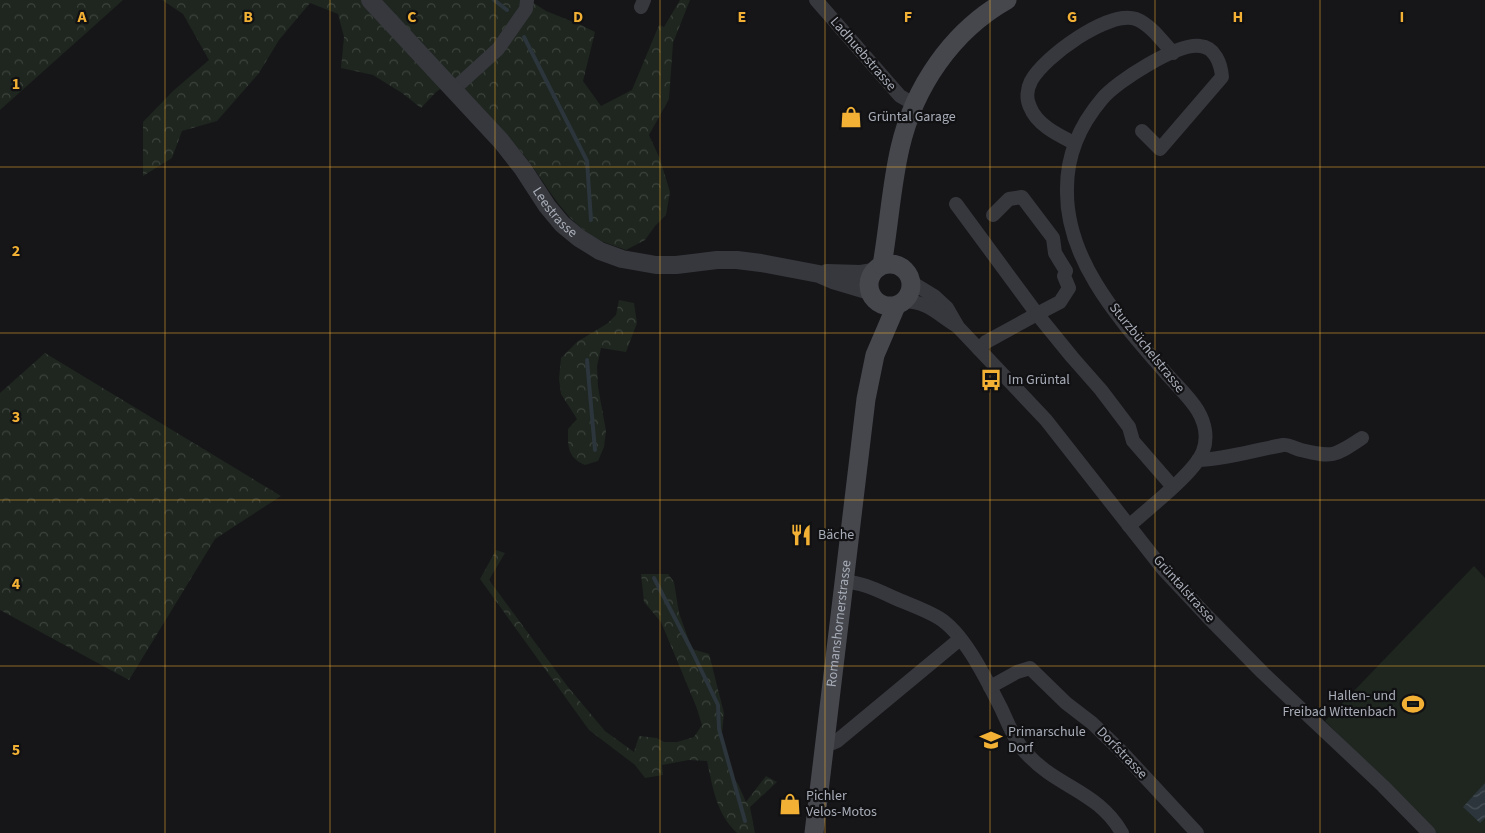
<svg xmlns="http://www.w3.org/2000/svg" width="1485" height="833" font-family="'Source Sans 3',sans-serif">
	<style>
		.grass { fill: #1e261f }
		.forest { fill: url(#forest-crowns) }
		.water { fill: url(#water-waves) }
		.lines { fill: none; stroke-linecap: round; stroke-linejoin: round }
		.stream { stroke: #2c353c; stroke-width: 4 }
		.minor { stroke: #37383d; stroke-width: 14 }
		.tertiary { stroke: #37383d; stroke-width: 18 }
		.secondary { stroke: #45474d; stroke-width: 19 }
		.grid { fill: none; stroke: #f2b134; stroke-width: 1; stroke-opacity: 0.55 }
		.labels { text-anchor: middle; dominant-baseline: central; stroke-width: 4.5; stroke-linejoin: round; paint-order: stroke }
		.street-label { font-size: 14px; fill: #a8adb8; stroke: #111113 }
		.poi-label { font-size: 14px; fill: #a8adb8; stroke: #111113; text-anchor: start }
		.grid-label { font-size: 16px; text-anchor: middle; font-weight: bold; fill: #f2b134; stroke: #111113; stroke-width: 4.5; stroke-linejoin: round; paint-order: stroke }
	</style>
	<defs>
		<pattern id="forest-crowns" width="20" height="18" patternUnits="userSpaceOnUse" patternTransform="scale(1.25)"><rect width="20" height="18" fill="#1e261f"/><path d="M2 6a3 3 0 1 1 6 0M12 15a3 3 0 1 1 6 0" fill="none" stroke="#3c433d"/></pattern>
		<pattern id="water-waves" width="16" height="10" patternUnits="userSpaceOnUse" patternTransform="scale(1.25)"><rect width="16" height="10" fill="#2c353c"/><path d="M0 5q4-4 8 0t8 0" fill="none" stroke="#485056"/></pattern>
	</defs>
	<rect width="100%" height="100%" fill="#161618"/>
	<polygon class="grass" points="1474,566 1485,578 1485,833 1436,833 1325,721"/>
	<g class="forest">
		<polygon points="0,0 123,0 0,110"/>
		<path d="M 162,0 L 529,0 L 546,11 L 581,25 L 595,32 L 583,81 L 601,106 L 632,90 L 659,25 L 664,27 L 680,0 L 690,0 L 673,43 L 669,99 L 649,135 L 660,159 L 670,192 L 666,215 L 655,226 L 645,240 L 626,250 C 616,246 603,243 594,237 C 563,218 548,187 527,159 C 504,131 480,105 454,79 L 436,92 L 421,108 L 402,93 L 373,75 L 341,68 L 344,37 L 338,14 L 310,3 L 279,40 L 259,73 L 217,121 L 182,131 L 172,158 L 143,176 L 143,122 L 173,91 L 209,60 L 183,14 Z"/>
		<path d="M 619,300 L 634,303 L 637,323 L 626,352 L 601,348 L 597,366 L 598,387 L 606,431 L 604,447 L 598,461 L 585,465 C 567,457 568,447 568,429 L 577,419 L 561,394 L 559,379 L 561,358 L 577,342 L 608,323 L 616,315 Z"/>
		<polygon points="45,353 281,496 215,539 129,680 0,610 0,393"/>
		<path d="M 496,550 L 505,553 L 489,580 L 568,687 L 605,731 L 634,752 L 639,736 L 657,738 L 664,742 L 677,742 L 694,737 L 702,725 L 696,706 L 661,622 L 644,602 L 641,574 L 668,574 L 674,582 L 679,613 L 692,649 L 709,654 L 724,713 L 722,733 L 726,758 L 731,775 L 738,784 L 746,802 L 766,776 L 777,782 L 750,807 L 755,833 L 737,833 C 716,813 713,788 707,761 L 689,760 L 662,765 L 663,775 L 645,778 L 635,765 L 589,730 L 480,579 Z"/>
	</g>
	<polygon class="water" points="1485,783 1485,818 1480,823 1463,807"/>
	<g class="lines">
		<g class="stream">
			<polyline points="494,0 507,10"/>
			<polyline points="524,37 587,161 591,220"/>
			<polyline points="587,360 595,450"/>
			<polyline points="654,578 692,651 718,705 719,729 745,821"/>
		</g>
		<g class="minor">
			<polyline points="816,0 900,96 914,104"/>
			<polyline points="641,7 644,0"/>
			<polyline points="454,89 498,49 526,9 527,0"/>
			<path d="M 1074,143 C 1058,135 1037,125 1030,107 C 1026,99 1027,89 1031,81 C 1044,57 1108,10 1136,19 C 1151,25 1162,41 1173,53"/>
			<polyline points="956,204 1037,314 986,342 979,349"/>
			<polyline points="993,215 1009,199 1022,197 1053,238 1055,253 1066,271 1064,276 1069,288 1060,302 1037,314 1072,357 1101,390 1129,427 1133,441 1173,487"/>
			<polyline points="911,282 934,296 947,308 958,327 1046,420 1163,569 1207,616 1263,673 1383,786 1429,833"/>
			<path d="M 904,301 C 929,302 937,314 957,326"/>
			<path d="M 1198,460 C 1227,459 1254,450 1283,445 C 1289,444 1295,449 1301,450 C 1333,458 1335,456 1362,438"/>
			<path d="M 1129,526 C 1146,510 1196,472 1203,451 C 1208,438 1205,423 1198,411 C 1189,396 1175,384 1164,371 C 1120,320 1065,260 1067,188 C 1067,154 1080,125 1102,99 C 1117,81 1177,43 1200,46 C 1215,47 1221,64 1222,77 L 1160,149 L 1142,131"/>
			<path d="M 843,582 C 861,581 881,592 897,599 C 911,605 926,610 939,618 C 965,634 987,681 1001,708 C 1008,723 1015,742 1027,754 C 1058,788 1098,791 1122,833"/>
			<polyline points="990,687 1017,672 1030,668 1066,703 1092,723 1120,750 1197,833"/>
			<polyline points="824,742 833,743 837,741 960,639"/>
		</g>
		<g class="tertiary">
			<path id="s1" d="M 370,0 L 501,141 L 523,169 L 547,206 L 562,224 L 579,238 L 600,251 L 622,259 L 656,265 L 676,265 L 717,260 L 737,260 L 761,263 L 819,274 L 833,280 L 870,291"/>
			<polyline points="827,273 861,274 873,272"/>
		</g>
		<g class="secondary">
			<circle cx="890" cy="285" r="21"/>
			<path d="M 882,265 C 889,226 891,187 900,148 C 914,87 952,31 1007,0"/>
			<path id="s2" d="M 814,833 L 866,399 L 875,355 L 896,306"/>
		</g>
	</g>
	<path class="grid" d="M 165,0 L 165,833M 330,0 L 330,833M 495,0 L 495,833M 660,0 L 660,833M 825,0 L 825,833M 990,0 L 990,833M 1155,0 L 1155,833M 1320,0 L 1320,833M 0,167 L 1485,167M 0,333 L 1485,333M 0,500 L 1485,500M 0,666 L 1485,666"/>
	<defs>
		<g id="shop-bare" transform="scale(1.725)"><path d="M-5-2.5h2.3a2.7 3.5 0 0 1 5.4 0H5L5.5 6h-11ZM-1.5-2.5h3a1.5 2.3 0 0 0-3 0Z" fill="#f2b134" stroke="#111113" stroke-width="2.5" paint-order="stroke"/></g>
		<g id="bus-bare" transform="scale(1.725)"><path d="M-5-6H5V4H4V6H2V4H-2V6H-4V4H-5ZM-3.5-4V0h7V-4ZM-3.5 1.2v1.5H-2V1.2ZM2 1.2v1.5H3.5V1.2Z" fill="#f2b134" stroke="#111113" stroke-width="2.5" paint-order="stroke"/></g>
		<g id="restaurant-bare" transform="scale(1.725)"><path d="M-5-6h1v4h1v-4h1v4h1v-4h1v5L-1.5 .5V6h-2V.5L-5-1ZM5-6V6H3V1.5H1.5Q1.5-4 5-6Z" fill="#f2b134" stroke="#111113" stroke-width="2.5" paint-order="stroke"/></g>
		<g id="stadium-bare" transform="scale(1.725)"><path d="M0-5a6.5 5 0 1 0 0 10a6.5 5 0 1 0 0-10ZM-3.5-1.8h7v3.6h-7Z" fill="#f2b134" stroke="#111113" stroke-width="2.5" paint-order="stroke"/></g>
		<g id="school-bare" transform="scale(1.725)"><path d="M0-5L7-2L0 1L-7-2ZM-4 1L0 2.5L4 1V4Q0 6-4 4Z" fill="#f2b134" stroke="#111113" stroke-width="2.5" paint-order="stroke"/></g>
	</defs>
	<g fill-rule="evenodd">
		<use href="#shop-bare" x="851" y="117"/>
		<use href="#bus-bare" x="991" y="380"/>
		<use href="#restaurant-bare" x="801" y="535"/>
		<use href="#stadium-bare" x="1413" y="704"/>
		<use href="#school-bare" x="991" y="740"/>
		<use href="#shop-bare" x="790" y="804"/>
	</g>
	<g class="labels">
		<g class="street-label">
			<text transform="translate(863 54) rotate(49)">Ladhuebstrasse</text>
			<text stroke="none"><textPath href="#s1" startOffset="282">Leestrasse</textPath></text>
			<text transform="translate(1147 348) rotate(51)">Sturzbüchelstrasse</text>
			<text transform="translate(1184 589) rotate(48)">Grüntalstrasse</text>
			<text stroke="none"><textPath href="#s2" startOffset="211">Romanshornerstrasse</textPath></text>
			<text transform="translate(1122 753) rotate(46)">Dorfstrasse</text>
		</g>
		<g class="poi-label">
			<text x="868" y="117">Grüntal Garage</text>
			<text x="1008" y="380">Im Grüntal</text>
			<text x="818" y="535">Bäche</text>
			<text x="1396" y="696" text-anchor="end">Hallen- und<tspan x="1396" dy="16">Freibad Wittenbach</tspan></text>
			<text x="1008" y="732">Primarschule<tspan x="1008" dy="16">Dorf</tspan></text>
			<text x="806" y="796">Pichler<tspan x="806" dy="16">Velos-Motos</tspan></text>
		</g>
	</g>
	<g class="grid-label">
		<text x="82" y="22">A</text>
		<text x="248" y="22">B</text>
		<text x="412" y="22">C</text>
		<text x="578" y="22">D</text>
		<text x="742" y="22">E</text>
		<text x="908" y="22">F</text>
		<text x="1072" y="22">G</text>
		<text x="1238" y="22">H</text>
		<text x="1402" y="22">I</text>
		<text x="16" y="89">1</text>
		<text x="16" y="256">2</text>
		<text x="16" y="422">3</text>
		<text x="16" y="589">4</text>
		<text x="16" y="755">5</text>
	</g>
</svg>
